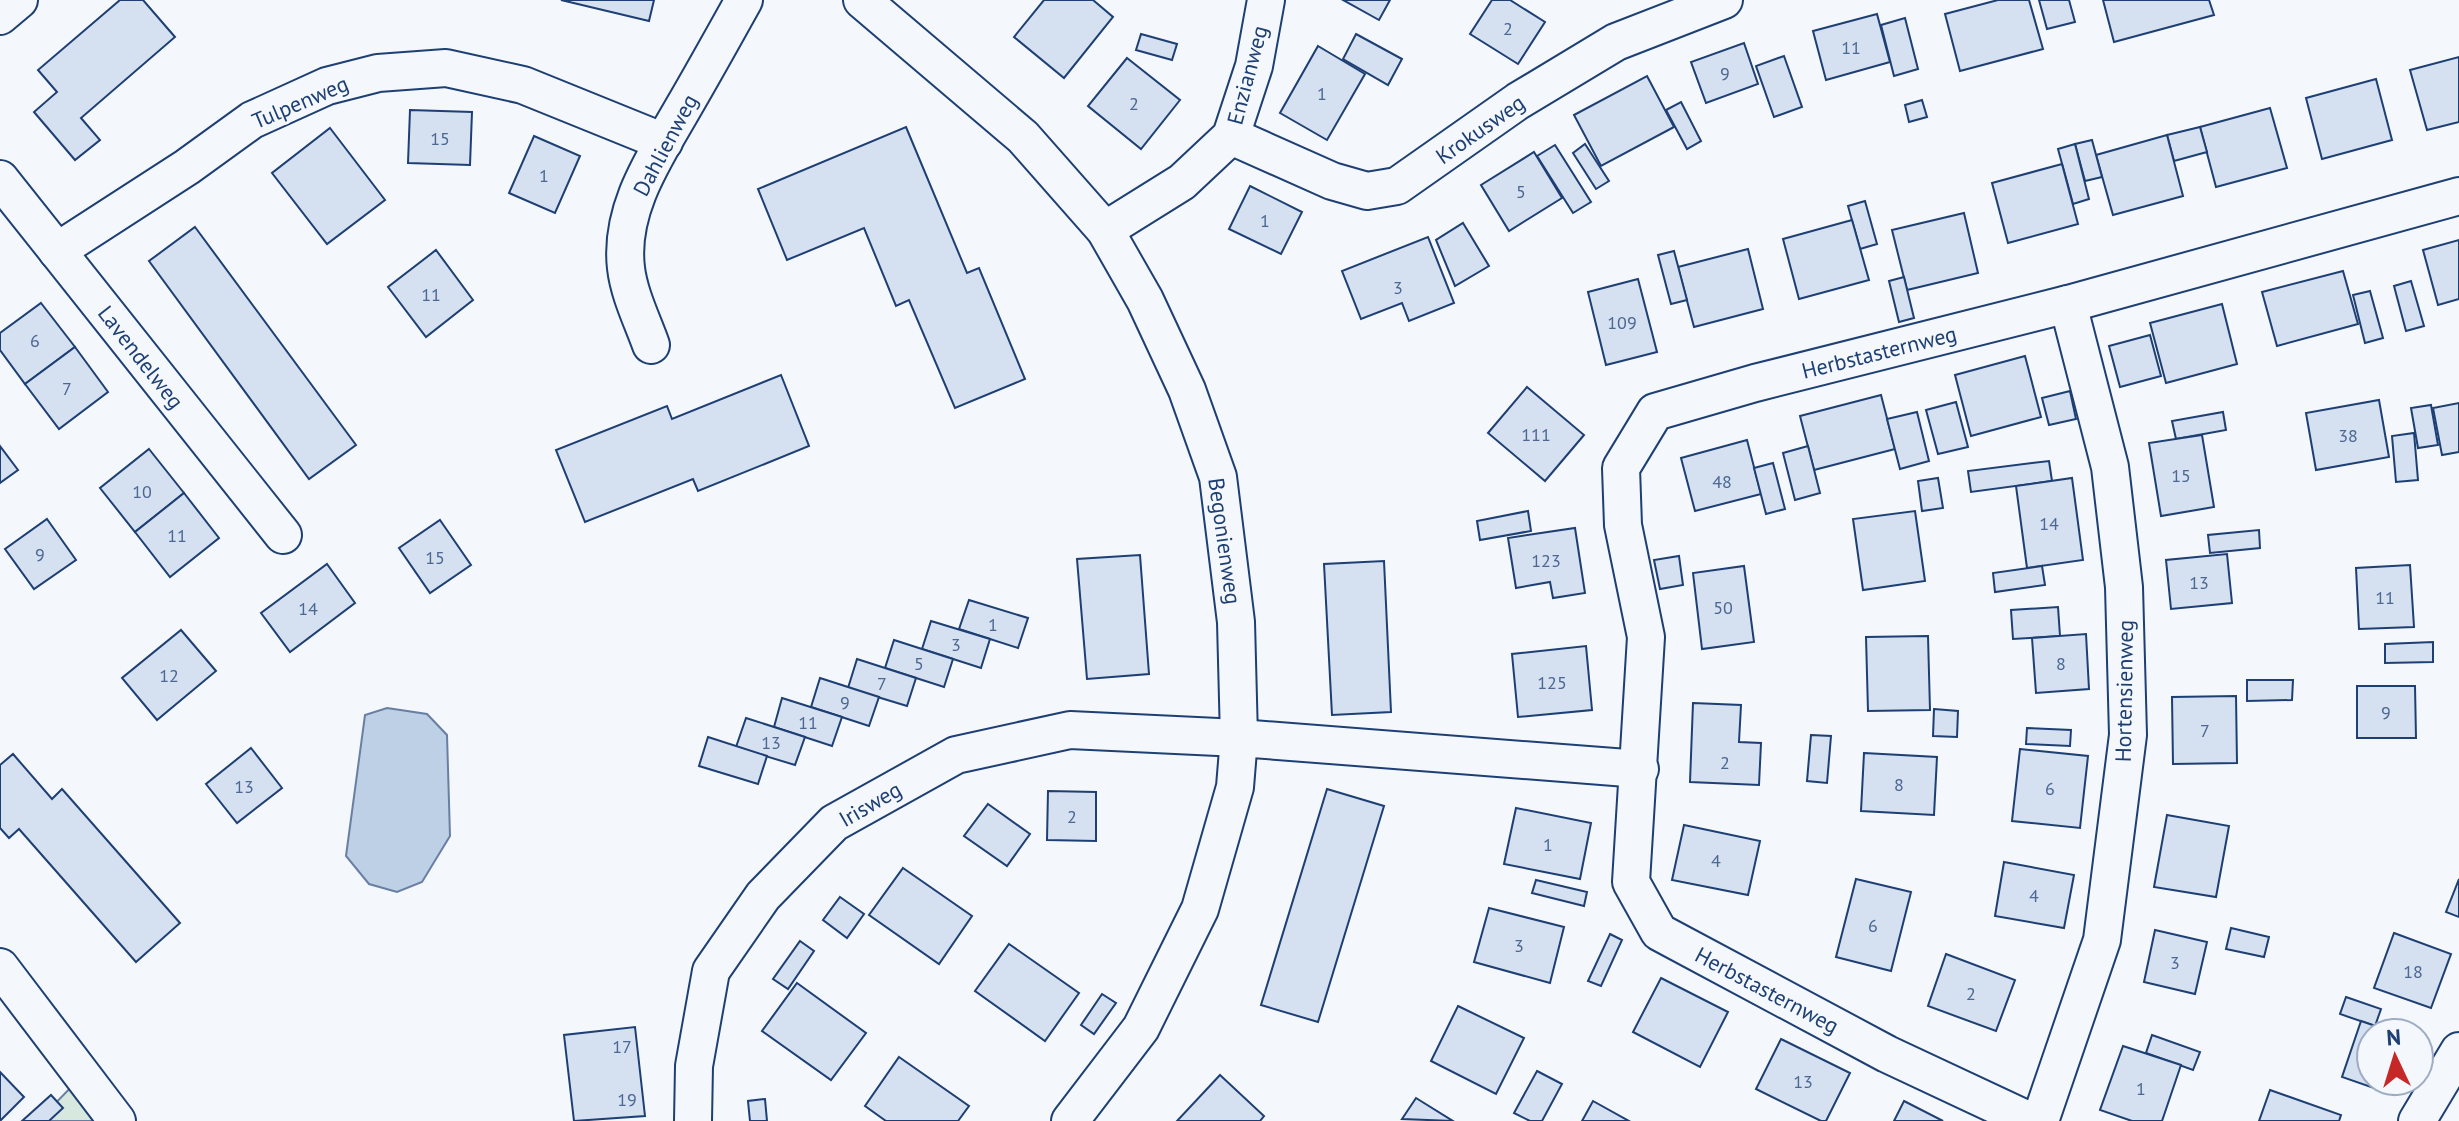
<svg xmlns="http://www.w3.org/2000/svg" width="2459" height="1121" font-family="'PT Sans',sans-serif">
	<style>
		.green { fill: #d7e8df; stroke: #687fa3; stroke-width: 2 }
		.water { fill: #bed0e5; stroke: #687fa3; stroke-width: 2 }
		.building { fill: #d5e0f0; stroke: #1d3f73; stroke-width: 2 }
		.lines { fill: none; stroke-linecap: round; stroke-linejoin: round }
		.minor-casing { stroke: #1d3f73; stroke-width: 40 }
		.minor { stroke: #f4f7fb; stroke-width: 36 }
		.labels { text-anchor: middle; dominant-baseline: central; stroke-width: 6; stroke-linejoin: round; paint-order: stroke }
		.number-label { font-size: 18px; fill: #4b6792 }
		.street-label { font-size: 22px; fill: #1d3f73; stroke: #f4f7fb }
	</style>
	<rect width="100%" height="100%" fill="#f4f7fb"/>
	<polygon class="green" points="82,1076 117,1121 38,1121"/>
	<polygon class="water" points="387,708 427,714 447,735 450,836 422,882 397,892 369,884 346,856 365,715"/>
	<g class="building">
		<polygon points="120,0 143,0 175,37 81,118 100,140 75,160 34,112 57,92 38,70"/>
		<polygon points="561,0 654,0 649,21"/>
		<polygon points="1044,0 1093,0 1113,17 1064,78 1014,37"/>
		<polygon points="1343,0 1390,0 1379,20"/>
		<polygon points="1492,0 1510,0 1545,22 1518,64 1470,34"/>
		<polygon points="1998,0 2029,0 2043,49 1960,71 1945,14"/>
		<polygon points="2039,0 2069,0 2075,22 2047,29"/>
		<polygon points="2103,0 2209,0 2214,15 2114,42"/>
		<polygon points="1877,14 1890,62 1826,80 1813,31"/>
		<polygon points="1905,18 1918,69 1894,76 1881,25"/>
		<polygon points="1141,34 1177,44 1172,60 1136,50"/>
		<polygon points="1356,34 1402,59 1388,85 1343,59"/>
		<polygon points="1744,43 1758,84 1706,103 1691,62"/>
		<polygon points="1318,46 1365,74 1327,140 1280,113"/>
		<polygon points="1784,56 1802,107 1774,117 1756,66"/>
		<polygon points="2459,57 2459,122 2427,130 2410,70"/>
		<polygon points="1127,58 1180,100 1141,149 1088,106"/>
		<polygon points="1647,76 1674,127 1601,166 1574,115"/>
		<polygon points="2376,79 2392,140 2322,159 2306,98"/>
		<polygon points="1922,100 1927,117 1909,122 1905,105"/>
		<polygon points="1681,102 1701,141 1687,149 1666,110"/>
		<polygon points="2270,108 2287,168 2216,187 2200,127"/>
		<polygon points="410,110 472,112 470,165 408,163"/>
		<polygon points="906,127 967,273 979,268 1025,379 955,408 909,300 896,306 864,228 787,260 758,189"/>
		<polygon points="2200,127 2207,152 2174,161 2167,135"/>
		<polygon points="330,128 385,200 327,244 272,173"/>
		<polygon points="2167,135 2183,196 2113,215 2096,155"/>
		<polygon points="534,136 580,156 555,213 509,193"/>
		<polygon points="2092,140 2102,177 2085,181 2075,144"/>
		<polygon points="1585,144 1609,181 1596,189 1573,153"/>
		<polygon points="2075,144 2089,199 2073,204 2058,149"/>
		<polygon points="1555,145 1591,202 1573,213 1537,156"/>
		<polygon points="1534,152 1562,198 1509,231 1481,185"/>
		<polygon points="2062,164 2078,224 2008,243 1992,183"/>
		<polygon points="1250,186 1302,212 1281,254 1229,229"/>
		<polygon points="1865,201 1877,244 1860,249 1848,206"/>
		<polygon points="1964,213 1978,273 1907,290 1892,230"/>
		<polygon points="1852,220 1869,280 1799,299 1783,239"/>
		<polygon points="1463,223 1489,266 1455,286 1436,240"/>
		<polygon points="195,227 356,445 309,479 149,261"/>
		<polygon points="1428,237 1454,303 1409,321 1402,303 1361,319 1342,271"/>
		<polygon points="2459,240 2459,299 2438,305 2423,250"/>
		<polygon points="1748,249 1763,309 1694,327 1678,267"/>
		<polygon points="436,250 473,300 426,337 388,287"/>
		<polygon points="1674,251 1687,300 1671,304 1658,255"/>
		<polygon points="2343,271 2358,324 2277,346 2262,292"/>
		<polygon points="1904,277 1914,318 1899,322 1889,281"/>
		<polygon points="1638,279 1657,352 1606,365 1588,292"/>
		<polygon points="2411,281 2424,326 2406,331 2394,286"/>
		<polygon points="2370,291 2383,338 2365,343 2353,295"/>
		<polygon points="41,303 75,347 25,384 0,350 0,333"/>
		<polygon points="2222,304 2237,364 2166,383 2150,323"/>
		<polygon points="2150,335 2161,376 2120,387 2109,346"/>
		<polygon points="75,347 108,392 59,429 25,384"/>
		<polygon points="2025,356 2041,417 1971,436 1955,375"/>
		<polygon points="781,375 809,446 698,491 693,479 585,522 556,450 667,406 672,419"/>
		<polygon points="1527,387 1584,435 1545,481 1488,433"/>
		<polygon points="2070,391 2076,419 2049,425 2042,398"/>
		<polygon points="1881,395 1895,449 1814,470 1800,416"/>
		<polygon points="2379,400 2389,457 2316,470 2306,413"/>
		<polygon points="1956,402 1968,447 1938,454 1926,410"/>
		<polygon points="2459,403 2459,452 2442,455 2433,408"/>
		<polygon points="2431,405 2438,445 2418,448 2411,408"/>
		<polygon points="1917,412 1929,461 1900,469 1887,419"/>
		<polygon points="2223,412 2226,430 2176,439 2172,421"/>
		<polygon points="2414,433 2418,480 2396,482 2392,436"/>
		<polygon points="2202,435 2214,507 2161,516 2149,443"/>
		<polygon points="1747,440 1761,494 1695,511 1681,458"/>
		<polygon points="0,446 18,470 0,483"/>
		<polygon points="1808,446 1820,493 1795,500 1783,453"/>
		<polygon points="149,449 184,493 135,532 100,488"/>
		<polygon points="2049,461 2052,481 1971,492 1968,471"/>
		<polygon points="1773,463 1785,509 1766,514 1754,468"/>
		<polygon points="1938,478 1943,508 1922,511 1918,481"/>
		<polygon points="2072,478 2083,560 2027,568 2016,486"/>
		<polygon points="184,493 219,538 170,577 135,532"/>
		<polygon points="1528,511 1531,531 1480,540 1477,521"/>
		<polygon points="1915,511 1925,581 1863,590 1853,519"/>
		<polygon points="47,519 76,560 34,589 5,549"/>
		<polygon points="440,520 471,565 430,593 399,548"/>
		<polygon points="1575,528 1585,593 1553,598 1550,582 1516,588 1508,538"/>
		<polygon points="2259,530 2260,548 2210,553 2208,535"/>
		<polygon points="2227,554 2232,603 2171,609 2166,560"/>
		<polygon points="1140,555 1149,674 1087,679 1077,559"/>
		<polygon points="1679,556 1683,585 1660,589 1654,560"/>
		<polygon points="1384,561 1391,712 1332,715 1324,564"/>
		<polygon points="327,564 355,603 290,652 261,613"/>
		<polygon points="2410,565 2414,627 2359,629 2356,568"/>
		<polygon points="1744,566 1754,642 1702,649 1693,573"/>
		<polygon points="2042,566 2045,585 1995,592 1993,573"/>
		<polygon points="969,600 1028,618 1018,648 959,629"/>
		<polygon points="2058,607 2060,636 2013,639 2011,610"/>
		<polygon points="931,621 990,639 981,668 922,649"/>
		<polygon points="181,630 216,671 157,720 122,678"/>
		<polygon points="2086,634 2089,689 2036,693 2032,638"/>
		<polygon points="1928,636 1930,710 1868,711 1866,637"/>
		<polygon points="894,640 953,659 944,687 885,668"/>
		<polygon points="2433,642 2433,662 2385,663 2385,644"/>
		<polygon points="1586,646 1592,710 1518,717 1512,654"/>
		<polygon points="857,659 916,678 907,706 848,688"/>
		<polygon points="820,678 879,697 869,726 811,707"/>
		<polygon points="2247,680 2293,680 2292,700 2247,701"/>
		<polygon points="2357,686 2415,686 2416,738 2357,738"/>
		<polygon points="2236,696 2237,763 2173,764 2172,697"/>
		<polygon points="782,698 842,717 832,746 774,727"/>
		<polygon points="1693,703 1741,705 1739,742 1761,743 1759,785 1690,782"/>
		<polygon points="1934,709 1958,711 1957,737 1933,736"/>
		<polygon points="746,718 805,737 795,765 736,747"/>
		<polygon points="2027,728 2071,730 2070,746 2026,744"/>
		<polygon points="1811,735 1831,736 1827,783 1807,781"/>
		<polygon points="708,737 767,756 758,784 699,766"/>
		<polygon points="251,748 282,788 237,823 206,784"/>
		<polygon points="2020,749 2088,756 2080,828 2012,821"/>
		<polygon points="1864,753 1937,757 1934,815 1861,811"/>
		<polygon points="13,754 52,799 62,789 180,923 136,962 19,829 9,838 0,828 0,765"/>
		<polygon points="1327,789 1384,806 1318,1022 1261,1005"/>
		<polygon points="1048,791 1096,792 1096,841 1047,840"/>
		<polygon points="988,804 1030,834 1007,866 964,836"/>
		<polygon points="1516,808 1591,823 1580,879 1504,864"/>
		<polygon points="2167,815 2229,826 2216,897 2154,887"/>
		<polygon points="1684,825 1760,841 1748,895 1672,880"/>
		<polygon points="2004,862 2074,875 2064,928 1995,916"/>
		<polygon points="903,868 972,916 939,964 869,915"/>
		<polygon points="1856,879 1911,892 1891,971 1836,957"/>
		<polygon points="2459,879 2459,917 2446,912"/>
		<polygon points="1536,880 1587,892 1584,906 1532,893"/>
		<polygon points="840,897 864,914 847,938 823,920"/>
		<polygon points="1489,908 1564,927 1550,983 1474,962"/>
		<polygon points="2231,928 2269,937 2264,957 2226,949"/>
		<polygon points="2155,930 2207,942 2195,994 2144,982"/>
		<polygon points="2394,933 2451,954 2431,1008 2374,988"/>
		<polygon points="1610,934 1622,940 1601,986 1588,981"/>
		<polygon points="800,941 814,951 788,989 773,979"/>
		<polygon points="1009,944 1079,993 1045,1041 975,991"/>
		<polygon points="1946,954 2015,980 1996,1031 1928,1006"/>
		<polygon points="1661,978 1728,1012 1700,1067 1633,1032"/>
		<polygon points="797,983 866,1033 831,1080 762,1031"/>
		<polygon points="1102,994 1116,1003 1094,1034 1081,1025"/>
		<polygon points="2346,997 2381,1009 2375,1026 2340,1014"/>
		<polygon points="1458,1006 1524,1038 1496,1094 1431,1061"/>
		<polygon points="2361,1021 2396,1033 2371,1033 2371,1081 2398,1081 2394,1095 2342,1077"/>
		<polygon points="635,1027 645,1116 574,1121 564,1035"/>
		<polygon points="2152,1035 2200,1052 2193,1070 2146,1053"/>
		<polygon points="1781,1039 1850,1073 1826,1121 1821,1121 1756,1089"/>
		<polygon points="2123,1046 2181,1065 2162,1121 2132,1121 2100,1110"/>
		<polygon points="899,1057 969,1106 958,1121 886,1121 865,1106"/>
		<polygon points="1537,1071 1562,1084 1542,1121 1530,1121 1514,1113"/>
		<polygon points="0,1072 24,1097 0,1121"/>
		<polygon points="1220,1075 1264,1116 1260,1121 1177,1121"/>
		<polygon points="2270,1090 2341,1115 2339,1121 2259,1121"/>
		<polygon points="51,1095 63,1108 49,1121 22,1121"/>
		<polygon points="1416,1098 1453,1121 1402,1119"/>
		<polygon points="765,1099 767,1121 750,1121 748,1101"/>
		<polygon points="1593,1101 1629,1121 1582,1121"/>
		<polygon points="1904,1101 1943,1121 1894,1121"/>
	</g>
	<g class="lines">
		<g class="minor-casing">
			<g id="minor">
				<polyline points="862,0 1023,137 1105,230 1145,300 1187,390 1218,477 1236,622 1239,738 1235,787 1200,909 1141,1028 1070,1121"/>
				<polyline points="0,16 19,0"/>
				<polyline points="1231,136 1332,181 1367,191 1397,186 1518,101 1616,42 1724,0"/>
				<polyline points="0,179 283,535"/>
				<polyline points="1105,230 1182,182 1231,136 1254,66 1266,0"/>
				<polyline points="57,251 187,167 252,120 327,86 378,73 446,68 523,85 664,142"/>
				<path d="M 651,345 C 642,320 629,294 626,268 C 619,209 655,157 683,108 C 704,72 724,36 744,0"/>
				<polyline points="0,967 117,1121"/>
				<polyline points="693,1121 694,1066 711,971 763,896 834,823 956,755 1070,730 1239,738 1640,769"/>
				<polyline points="2030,1121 1887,1054 1659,932 1631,882 1646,637 1623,525 1621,468 1655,412 1755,383 2068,304 2459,196"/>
				<polyline points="2040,1121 2102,940 2128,735 2124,587 2110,467 2068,304"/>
				<polyline points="2417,1121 2459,1051"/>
			</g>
		</g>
		<use href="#minor" class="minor"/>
	</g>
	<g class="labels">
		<g class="number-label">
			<text x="1508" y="28">2</text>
			<text x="1851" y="47">11</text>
			<text x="1725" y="73">9</text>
			<text x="1322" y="93">1</text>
			<text x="1134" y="103">2</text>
			<text x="440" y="138">15</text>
			<text x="544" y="175">1</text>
			<text x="1521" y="191">5</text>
			<text x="1265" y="220">1</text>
			<text x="1398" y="287">3</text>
			<text x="431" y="294">11</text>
			<text x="1622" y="322">109</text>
			<text x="35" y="340">6</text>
			<text x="67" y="388">7</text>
			<text x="1536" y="434">111</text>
			<text x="2348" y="435">38</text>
			<text x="2181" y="475">15</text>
			<text x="1722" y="481">48</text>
			<text x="142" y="491">10</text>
			<text x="2049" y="523">14</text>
			<text x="177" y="535">11</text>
			<text x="40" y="554">9</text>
			<text x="435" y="557">15</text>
			<text x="1546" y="560">123</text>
			<text x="2199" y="582">13</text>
			<text x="2385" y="597">11</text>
			<text x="1723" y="607">50</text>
			<text x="308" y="608">14</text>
			<text x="993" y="624">1</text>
			<text x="956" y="644">3</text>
			<text x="919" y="663">5</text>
			<text x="2061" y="663">8</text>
			<text x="169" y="675">12</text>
			<text x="1552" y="682">125</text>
			<text x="882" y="683">7</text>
			<text x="845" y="702">9</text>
			<text x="2386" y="712">9</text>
			<text x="808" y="722">11</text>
			<text x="2205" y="730">7</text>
			<text x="771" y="742">13</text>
			<text x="1725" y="762">2</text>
			<text x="1899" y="784">8</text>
			<text x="244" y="786">13</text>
			<text x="2050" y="788">6</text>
			<text x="1072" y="816">2</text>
			<text x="1548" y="844">1</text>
			<text x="1716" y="860">4</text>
			<text x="2034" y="895">4</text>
			<text x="1873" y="925">6</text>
			<text x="1519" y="945">3</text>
			<text x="2175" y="962">3</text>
			<text x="2413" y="971">18</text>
			<text x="1971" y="993">2</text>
			<text x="622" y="1046">17</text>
			<text x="1803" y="1081">13</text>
			<text x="2141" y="1088">1</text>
			<text x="627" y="1099">19</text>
		</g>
		<g class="street-label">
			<text transform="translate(1247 75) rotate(-75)">Enzianweg</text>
			<text transform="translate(300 102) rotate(-23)">Tulpenweg</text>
			<text transform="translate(1480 129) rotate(-35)">Krokusweg</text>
			<text transform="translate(665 145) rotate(-62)">Dahlienweg</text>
			<text transform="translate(1879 352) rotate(-14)">Herbstasternweg</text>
			<text transform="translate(141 357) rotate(52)">Lavendelweg</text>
			<text transform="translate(1225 541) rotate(82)">Begonienweg</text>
			<text transform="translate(2124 691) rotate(-89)">Hortensienweg</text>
			<text transform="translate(870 804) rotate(-30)">Irisweg</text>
			<text transform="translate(1767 990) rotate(28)">Herbstasternweg</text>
		</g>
	</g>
	<g transform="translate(2395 1057) rotate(356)"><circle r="38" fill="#f4f7fb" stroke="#9eadc5" stroke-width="2"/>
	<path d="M0-6L14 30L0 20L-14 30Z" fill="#c62828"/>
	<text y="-12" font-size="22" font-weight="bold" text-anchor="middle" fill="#1d3f73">N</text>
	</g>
</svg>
